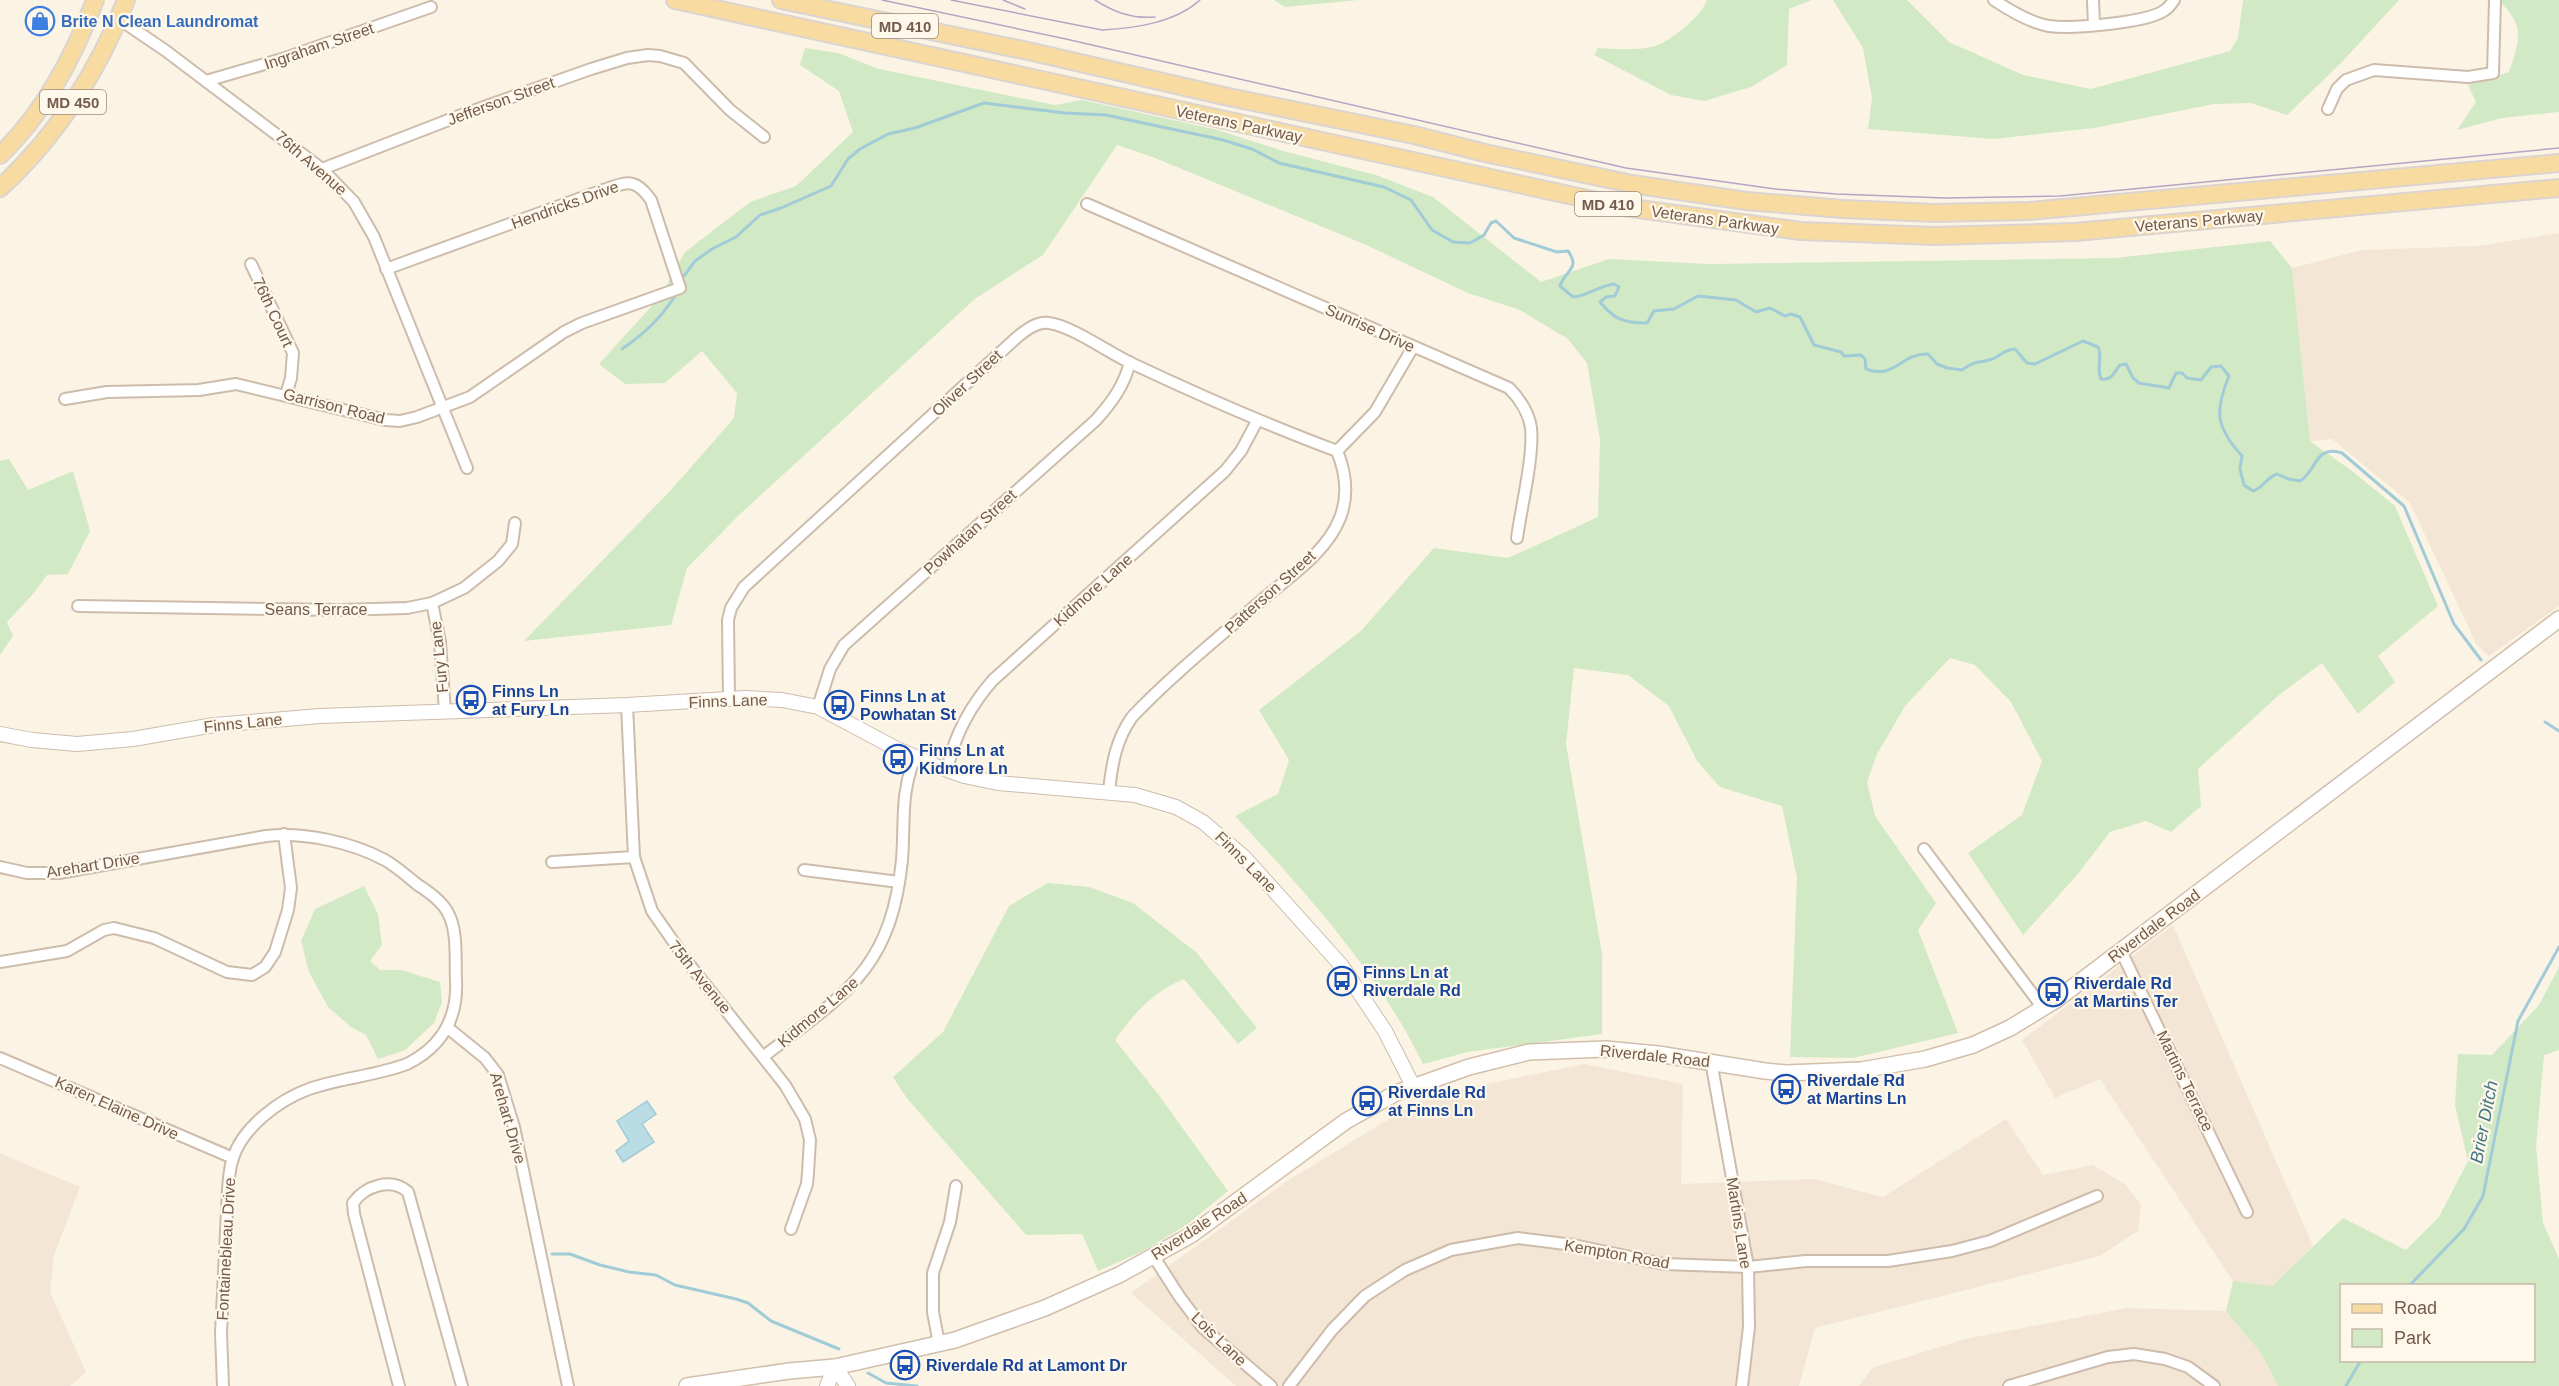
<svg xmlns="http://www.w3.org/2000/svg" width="2559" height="1386" font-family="Helvetica,sans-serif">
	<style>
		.residential { fill: #f3e6d4 }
		.green { fill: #d1e9c4; fill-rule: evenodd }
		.water { fill: #badce4; stroke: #a1cbd6; stroke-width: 1.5 }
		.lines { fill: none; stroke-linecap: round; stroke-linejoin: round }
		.stream { stroke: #a1cbd6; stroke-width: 3 }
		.minor-casing { stroke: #cdbcac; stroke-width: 14 }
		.tertiary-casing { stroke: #cdbcac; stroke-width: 16 }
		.secondary-casing { stroke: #d2beac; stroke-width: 18 }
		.primary-casing { stroke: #dbd4d0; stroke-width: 20 }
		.minor { stroke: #fff; stroke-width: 10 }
		.tertiary { stroke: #fff; stroke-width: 14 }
		.secondary { stroke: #fff; stroke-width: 15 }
		.primary { stroke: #f8dba0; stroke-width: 16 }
		.tram { stroke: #b7a4c5; stroke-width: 1.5 }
		.labels { text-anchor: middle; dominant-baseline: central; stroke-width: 4.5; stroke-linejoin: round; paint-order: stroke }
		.shield { fill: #fef8eb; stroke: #9d8a7b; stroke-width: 1.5 }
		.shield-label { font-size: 15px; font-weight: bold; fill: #745b4b }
		.shop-label { font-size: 16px; font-weight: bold; fill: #366cbe; stroke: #fef8eb; text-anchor: start }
		.street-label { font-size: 16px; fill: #745b4b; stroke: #fef8eb }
		.transit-label { font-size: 16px; font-weight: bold; fill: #164399; stroke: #fef8eb; text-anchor: start }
		.water-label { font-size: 18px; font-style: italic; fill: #467986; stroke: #fef8eb }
	</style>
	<rect width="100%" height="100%" fill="#fbf4e5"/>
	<g class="residential">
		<polygon points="2559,233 2559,606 2489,656 2477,645 2410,503 2332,439 2310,441 2292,268 2362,250 2478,246"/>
		<polygon points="2173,925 2313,1246 2272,1286 2233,1281 2100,1079 2055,1098 2022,1040"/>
		<polygon points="1585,1064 1683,1084 1681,1184 1814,1179 1883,1197 2006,1119 2043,1175 2093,1165 2125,1184 2141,1205 2138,1231 2100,1256 1815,1328 1799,1386 1236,1386 1131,1293 1287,1181 1427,1096"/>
		<polygon points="0,1153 80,1187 54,1255 50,1292 86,1372 70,1386 0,1386"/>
		<polygon points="2127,1308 2226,1311 2261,1353 2278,1386 1859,1386 1872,1368 1965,1339"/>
	</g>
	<g class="green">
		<polygon points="1274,0 1358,0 1285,7"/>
		<path d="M 1707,0 L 1812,0 L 1789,9 L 1787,65 L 1751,87 L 1704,101 L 1671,95 L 1594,55 L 1598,48 C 1616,49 1639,51 1655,46 C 1672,40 1701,17 1707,0 Z"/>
		<polygon points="1833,0 1907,0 1949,42 2023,75 2091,89 2230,51 2238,38 2243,0 2399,0 2341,63 2287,115 2251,103 2214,104 2094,128 1994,139 1868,129 1872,98 1863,48"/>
		<path d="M 2498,0 L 2559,0 L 2559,112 L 2502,118 L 2457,130 L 2476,102 L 2468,85 L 2509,72 C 2520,39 2526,26 2498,0 Z"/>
		<path d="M 805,48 L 838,53 L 879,69 L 1055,105 L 1082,100 L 1218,130 L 1283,151 L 1376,175 L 1433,197 L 1541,282 L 1609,259 L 1709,264 L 2115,258 L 2270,241 L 2292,268 L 2310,441 L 2352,471 L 2395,506 L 2438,606 L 2378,656 L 2395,682 L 2358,714 L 2322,663 L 2279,695 L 2198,769 L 2201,806 L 2171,832 L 2146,821 L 2110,832 L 2077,875 L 2023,935 L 1968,853 L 2022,815 L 2042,761 L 2011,702 L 1975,665 L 1950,658 L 1905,706 L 1877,754 L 1867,782 L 1875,816 L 1936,903 L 1918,930 L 1958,1033 L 1853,1058 L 1790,1057 L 1797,878 L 1782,806 L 1720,787 L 1697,761 L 1669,706 L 1628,675 L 1574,668 L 1566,744 L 1602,954 L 1602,1034 L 1468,1052 L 1423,1064 C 1377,970 1305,892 1235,816 L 1278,794 L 1289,760 L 1259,710 L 1361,631 L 1434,548 L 1508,558 L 1598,517 L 1600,439 L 1587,363 L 1568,339 L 1520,310 L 1468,293 L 1364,244 L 1155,158 L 1117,145 L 1043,255 L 976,298 L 738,516 L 687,568 L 671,625 L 524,641 L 671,490 L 734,418 L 737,393 L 702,351 L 665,383 L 625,384 L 599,364 L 660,297 L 685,252 L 750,202 L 796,186 L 853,132 L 839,91 L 800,65 Z"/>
		<polygon points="9,459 28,490 73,471 90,531 68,574 47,575 33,594 7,622 13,636 0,655 0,461"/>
		<path d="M 1048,883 L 1089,887 L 1133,903 L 1197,953 L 1257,1028 L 1238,1044 L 1184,979 C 1154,991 1133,1014 1115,1040 L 1158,1094 L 1228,1191 L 1185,1226 L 1141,1252 L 1098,1271 L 1082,1234 L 1026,1235 L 906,1097 L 893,1077 L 943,1032 L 1009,906 Z"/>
		<polygon points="364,886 378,914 382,945 370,961 380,970 401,970 440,982 442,1002 434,1023 405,1050 378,1059 366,1035 351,1027 328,1007 309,972 301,941 315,909"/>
		<path d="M 2559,967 L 2559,1050 L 2544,1055 L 2536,1146 L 2543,1223 L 2559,1259 L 2559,1386 L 2278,1386 L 2261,1353 L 2226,1311 L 2233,1281 L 2272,1286 L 2343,1218 L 2406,1250 L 2439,1217 L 2468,1161 L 2455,1105 L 2458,1054 L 2492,1055 L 2539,1005 ZM 2342,1286 L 2534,1286 L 2534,1360 L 2342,1360 Z"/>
	</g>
	<polygon class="water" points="647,1101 656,1114 642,1124 654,1142 623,1162 616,1151 629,1141 617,1121"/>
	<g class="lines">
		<g class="stream">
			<path d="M 684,276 L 695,261 L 712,249 L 736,237 L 760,215 L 781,208 L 831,186 L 848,159 L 860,149 L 888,134 L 915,128 L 984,103 L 1065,113 L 1106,115 L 1223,140 L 1252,149 L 1279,163 L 1384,187 L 1411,200 L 1432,230 L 1453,242 L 1470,243 L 1484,235 L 1491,223 L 1496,221 L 1514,238 L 1557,252 L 1568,251 C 1581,269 1565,270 1560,286 L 1573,297 C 1588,296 1598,286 1614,284 L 1619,287 L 1615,296 L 1606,297 L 1600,302 C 1614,319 1623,323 1647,323 L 1654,311 L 1674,309 L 1698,296 L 1736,300 L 1756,312 L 1770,308 L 1785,316 L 1791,314 L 1800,317 L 1814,345 L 1841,352 L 1844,356 L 1861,355 L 1865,359 L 1866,369 C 1895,380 1901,353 1928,354 L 1937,364 L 1947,368 L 1962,370 C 1975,361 1975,363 1989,360 C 2000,358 2001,350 2015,349 L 2027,363 L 2035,364 L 2083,341 L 2098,347 C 2103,358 2096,369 2101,379 C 2112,381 2114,372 2120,365 L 2126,364 L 2133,378 L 2139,383 L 2169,388 L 2176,373 L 2182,373 L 2187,378 L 2201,380 L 2211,367 L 2221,366 L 2229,376 C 2214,412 2216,427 2242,456 L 2240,469 L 2244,485 L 2253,491 C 2263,488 2267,477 2277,474 L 2288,479 L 2300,481 C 2316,472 2315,444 2342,453 L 2404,506 L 2454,624 L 2481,660"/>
			<path d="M 622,349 C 644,334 660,319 675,296"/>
			<polyline points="2545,722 2559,731"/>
			<polyline points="552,1254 570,1254 600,1265 629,1272 656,1275 675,1285 736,1299 748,1303 771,1321 839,1349"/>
			<polyline points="2409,1286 2464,1229 2483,1196 2518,1021 2559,947"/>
			<polyline points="868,1373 886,1383 917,1386"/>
			<polyline points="2346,1386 2361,1360"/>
		</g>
		<g class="minor-casing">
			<g id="minor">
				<path d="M 1994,0 C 2009,10 2031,23 2049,26 C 2071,29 2148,23 2165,10 C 2168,8 2172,3 2174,0"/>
				<polyline points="2093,0 2094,25"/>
				<polyline points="119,19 166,51 322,169 354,202 374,237 467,468"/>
				<polyline points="206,81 282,59 431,7"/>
				<polyline points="2328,109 2337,89 2346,80 2374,70 2468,77 2493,73 2495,0"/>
				<polyline points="322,169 464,114 591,69 627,58 648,55 660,56 684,63 730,110 764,137"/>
				<path d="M 1087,204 L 1509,388 C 1519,398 1529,413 1531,428 C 1534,456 1521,508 1517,538"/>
				<polyline points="251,264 293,353 291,378 286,395"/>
				<path d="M 65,399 L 107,392 L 199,390 L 236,384 L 385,420 L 400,421 L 417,417 L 470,397 L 564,332 L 582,323 L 680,288 L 651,200 C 635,177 627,182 603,190 L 386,269"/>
				<polyline points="1337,451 1375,412 1413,347"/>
				<polyline points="432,603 440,642 445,711"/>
				<polyline points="78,606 340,610 407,608 432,603 464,588 498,561 512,544 515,523"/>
				<path d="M 729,699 L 728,620 L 731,608 L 744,587 L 1014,340 C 1023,332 1036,321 1049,323 C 1072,326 1109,353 1131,363 C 1199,395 1267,425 1337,451"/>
				<polyline points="627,705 634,857 652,911 689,964 785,1085 805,1119 810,1140 808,1173 807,1184 791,1229"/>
				<path d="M 818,707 L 830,669 L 844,645 L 1096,420 C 1112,402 1124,386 1130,362"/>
				<path d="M 947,770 C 954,737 971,705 993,680 L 1225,471 L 1241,451 L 1257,421"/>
				<path d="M 1109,791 C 1112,763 1116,740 1132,717 C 1172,675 1218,638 1262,600 C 1289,577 1327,552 1340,518 C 1349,495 1346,473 1337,451"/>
				<polyline points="1924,849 2043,1008"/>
				<polyline points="552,862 634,857"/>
				<path d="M 0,867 L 27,873 L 59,873 L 266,836 C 305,832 351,842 385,860 C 397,867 408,877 418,885 C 429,892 442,901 448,913 C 458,931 455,960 456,980 C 458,1019 441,1047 407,1064 C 375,1076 340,1078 309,1089 C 279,1100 243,1127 233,1158 C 229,1169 229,1179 228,1190 L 221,1333 L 223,1386"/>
				<polyline points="804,870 899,882"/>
				<polyline points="2121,951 2247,1212"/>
				<polyline points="0,962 67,951 104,930 114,928 154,938 227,972 252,975 265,967 275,952 288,910 291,888 284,834"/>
				<polyline points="448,1028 485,1058 498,1075 514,1127 568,1386"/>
				<path d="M 764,1056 C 845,994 891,970 902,860 C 905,821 900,795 915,757"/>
				<polyline points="0,1058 233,1158"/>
				<polyline points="1711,1061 1748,1267 1749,1327 1742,1386"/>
				<polyline points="1154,1257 1179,1296 1203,1328 1271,1386"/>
				<polyline points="939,1344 933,1312 933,1273 950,1222 956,1186"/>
				<path d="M 399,1386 L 354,1214 L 353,1203 C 365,1186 391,1177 408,1192 L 462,1386"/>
				<polyline points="1289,1386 1332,1330 1365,1296 1405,1270 1451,1250 1518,1238 1573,1245 1664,1264 1748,1267 1806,1261 1888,1261 1952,1251 1990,1241 2097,1196"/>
				<polyline points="2009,1386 2108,1357 2134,1354 2165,1359 2188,1367 2214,1386"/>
			</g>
		</g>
		<g class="tertiary-casing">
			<g id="tertiary">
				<polyline points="0,734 32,740 77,744 133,739 214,725 320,716 627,705 745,698 782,700 818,707 895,748 933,765 964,776 998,783 1135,795 1176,807 1203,822 1244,857 1341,965 1385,1031 1413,1086"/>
				<polyline points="835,1367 848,1386"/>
				<polyline points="827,1386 835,1367"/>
			</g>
		</g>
		<g class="secondary-casing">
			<polyline id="secondary" points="687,1386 789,1371 835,1367 955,1340 1045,1308 1119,1275 1191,1235 1346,1121 1396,1093 1469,1067 1529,1052 1605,1049 1658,1054 1765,1071 1786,1073 1861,1070 1925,1059 1973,1045 2010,1028 2056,1000 2559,619"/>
		</g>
		<g class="primary-casing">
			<g id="primary">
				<polyline points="675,0 1624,207 1801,231 1934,236 2075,232 2559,188"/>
				<polyline points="781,0 1028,51 1224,96 1414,135 1485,153 1632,184 1746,201 1843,209 1934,213 2029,211 2559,163"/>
				<path d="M 0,155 C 44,113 74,56 95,0"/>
				<path d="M 0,188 C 56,137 99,70 126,0"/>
			</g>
		</g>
		<use href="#minor" class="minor"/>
		<use href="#tertiary" class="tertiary"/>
		<use href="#secondary" class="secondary"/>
		<use href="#primary" class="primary"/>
		<g class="tram">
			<polyline points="882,0 1066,39 1626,168 1775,189 1836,194 1945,198 2060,196 2559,148"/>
			<path d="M 951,0 L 1102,30 C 1135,28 1175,23 1200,0"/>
			<polyline points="1003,0 1025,9"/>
			<path d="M 1095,0 C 1114,12 1132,19 1155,17"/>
		</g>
	</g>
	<defs>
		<g id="shop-ring" transform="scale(1.5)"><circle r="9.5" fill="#fef8eb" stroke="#3f7fe0" stroke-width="1.5"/><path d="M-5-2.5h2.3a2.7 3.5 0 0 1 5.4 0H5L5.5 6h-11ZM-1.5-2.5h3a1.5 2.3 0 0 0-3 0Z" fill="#3f7fe0"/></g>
		<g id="bus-ring" transform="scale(1.5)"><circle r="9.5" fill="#fef8eb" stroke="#1a4fb4" stroke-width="1.5"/><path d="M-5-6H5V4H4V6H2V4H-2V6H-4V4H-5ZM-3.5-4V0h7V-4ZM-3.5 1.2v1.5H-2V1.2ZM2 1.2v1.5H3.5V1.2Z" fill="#1a4fb4"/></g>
	</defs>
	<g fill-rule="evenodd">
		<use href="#shop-ring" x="40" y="21"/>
		<use href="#bus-ring" x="471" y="700"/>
		<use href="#bus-ring" x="839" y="705"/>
		<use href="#bus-ring" x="898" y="759"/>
		<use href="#bus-ring" x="1342" y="981"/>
		<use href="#bus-ring" x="2053" y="992"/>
		<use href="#bus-ring" x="1786" y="1089"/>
		<use href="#bus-ring" x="1367" y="1101"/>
		<use href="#bus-ring" x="905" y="1365"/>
	</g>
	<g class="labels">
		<g class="shield">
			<rect x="872" y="14" width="66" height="24" rx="4.5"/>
			<rect x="40" y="90" width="66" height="24" rx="4.5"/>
			<rect x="1575" y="192" width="66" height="24" rx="4.5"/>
		</g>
		<g class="shield-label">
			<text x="905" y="26">MD 410</text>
			<text x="73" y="102">MD 450</text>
			<text x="1608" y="204">MD 410</text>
		</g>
		<g class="shop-label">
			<text x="61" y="21">Brite N Clean Laundromat</text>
		</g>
		<g class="street-label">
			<text transform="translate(319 46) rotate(-19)">Ingraham Street</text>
			<text transform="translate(501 101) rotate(-20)">Jefferson Street</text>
			<text transform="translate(1239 124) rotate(12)">Veterans Parkway</text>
			<text transform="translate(311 163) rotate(41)">76th Avenue</text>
			<text transform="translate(565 205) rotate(-20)">Hendricks Drive</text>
			<text transform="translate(1715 220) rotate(8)">Veterans Parkway</text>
			<text transform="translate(2199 221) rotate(-5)">Veterans Parkway</text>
			<text transform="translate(273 312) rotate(65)">76th Court</text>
			<text transform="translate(1370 328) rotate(24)">Sunrise Drive</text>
			<text transform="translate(967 383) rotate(-43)">Oliver Street</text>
			<text transform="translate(334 406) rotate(14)">Garrison Road</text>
			<text transform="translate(970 532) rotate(-42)">Powhatan Street</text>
			<text transform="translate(1093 590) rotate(-42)">Kidmore Lane</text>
			<text transform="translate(1270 592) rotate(-42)">Patterson Street</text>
			<text x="316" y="609">Seans Terrace</text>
			<text transform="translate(439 657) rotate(-96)">Fury Lane</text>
			<text transform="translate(728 701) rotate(-2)">Finns Lane</text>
			<text transform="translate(243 723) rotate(-6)">Finns Lane</text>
			<text transform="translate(1246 862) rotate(45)">Finns Lane</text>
			<text transform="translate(93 865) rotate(-9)">Arehart Drive</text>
			<text transform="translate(2154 926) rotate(-37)">Riverdale Road</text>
			<text transform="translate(700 977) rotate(51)">75th Avenue</text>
			<text transform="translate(818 1012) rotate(-40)">Kidmore Lane</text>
			<text transform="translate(1655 1056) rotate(6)">Riverdale Road</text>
			<text transform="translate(2185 1081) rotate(64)">Martins Terrace</text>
			<text transform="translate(117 1108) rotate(24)">Karen Elaine Drive</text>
			<text transform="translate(508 1118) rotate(74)">Arehart Drive</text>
			<text transform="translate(1739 1223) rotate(81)">Martins Lane</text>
			<text transform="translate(1199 1226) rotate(-33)">Riverdale Road</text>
			<text transform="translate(226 1249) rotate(-87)">Fontainebleau Drive</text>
			<text transform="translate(1617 1254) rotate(10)">Kempton Road</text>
			<text transform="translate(1219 1339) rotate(44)">Lois Lane</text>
		</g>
		<g class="transit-label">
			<text x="492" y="691">Finns Ln<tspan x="492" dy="18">at Fury Ln</tspan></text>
			<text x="860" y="696">Finns Ln at<tspan x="860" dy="18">Powhatan St</tspan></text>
			<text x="919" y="750">Finns Ln at<tspan x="919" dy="18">Kidmore Ln</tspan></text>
			<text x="1363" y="972">Finns Ln at<tspan x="1363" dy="18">Riverdale Rd</tspan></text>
			<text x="2074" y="983">Riverdale Rd<tspan x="2074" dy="18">at Martins Ter</tspan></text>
			<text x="1807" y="1080">Riverdale Rd<tspan x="1807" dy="18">at Martins Ln</tspan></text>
			<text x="1388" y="1092">Riverdale Rd<tspan x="1388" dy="18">at Finns Ln</tspan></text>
			<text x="926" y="1365">Riverdale Rd at Lamont Dr</text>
		</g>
		<g class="water-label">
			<text transform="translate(2484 1122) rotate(-79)">Brier Ditch</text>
		</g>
	</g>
	<rect x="2340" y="1284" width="195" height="78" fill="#fef8eb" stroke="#c7b9ab" stroke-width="1.5"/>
	<rect x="2352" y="1304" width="30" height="9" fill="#f8dba0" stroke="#c7b9ab" stroke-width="1.5"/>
	<text x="2394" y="1314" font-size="18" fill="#745b4b">Road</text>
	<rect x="2352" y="1329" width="30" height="18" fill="#d1e9c4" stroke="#c7b9ab" stroke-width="1.5"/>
	<text x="2394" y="1344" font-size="18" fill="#745b4b">Park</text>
</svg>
